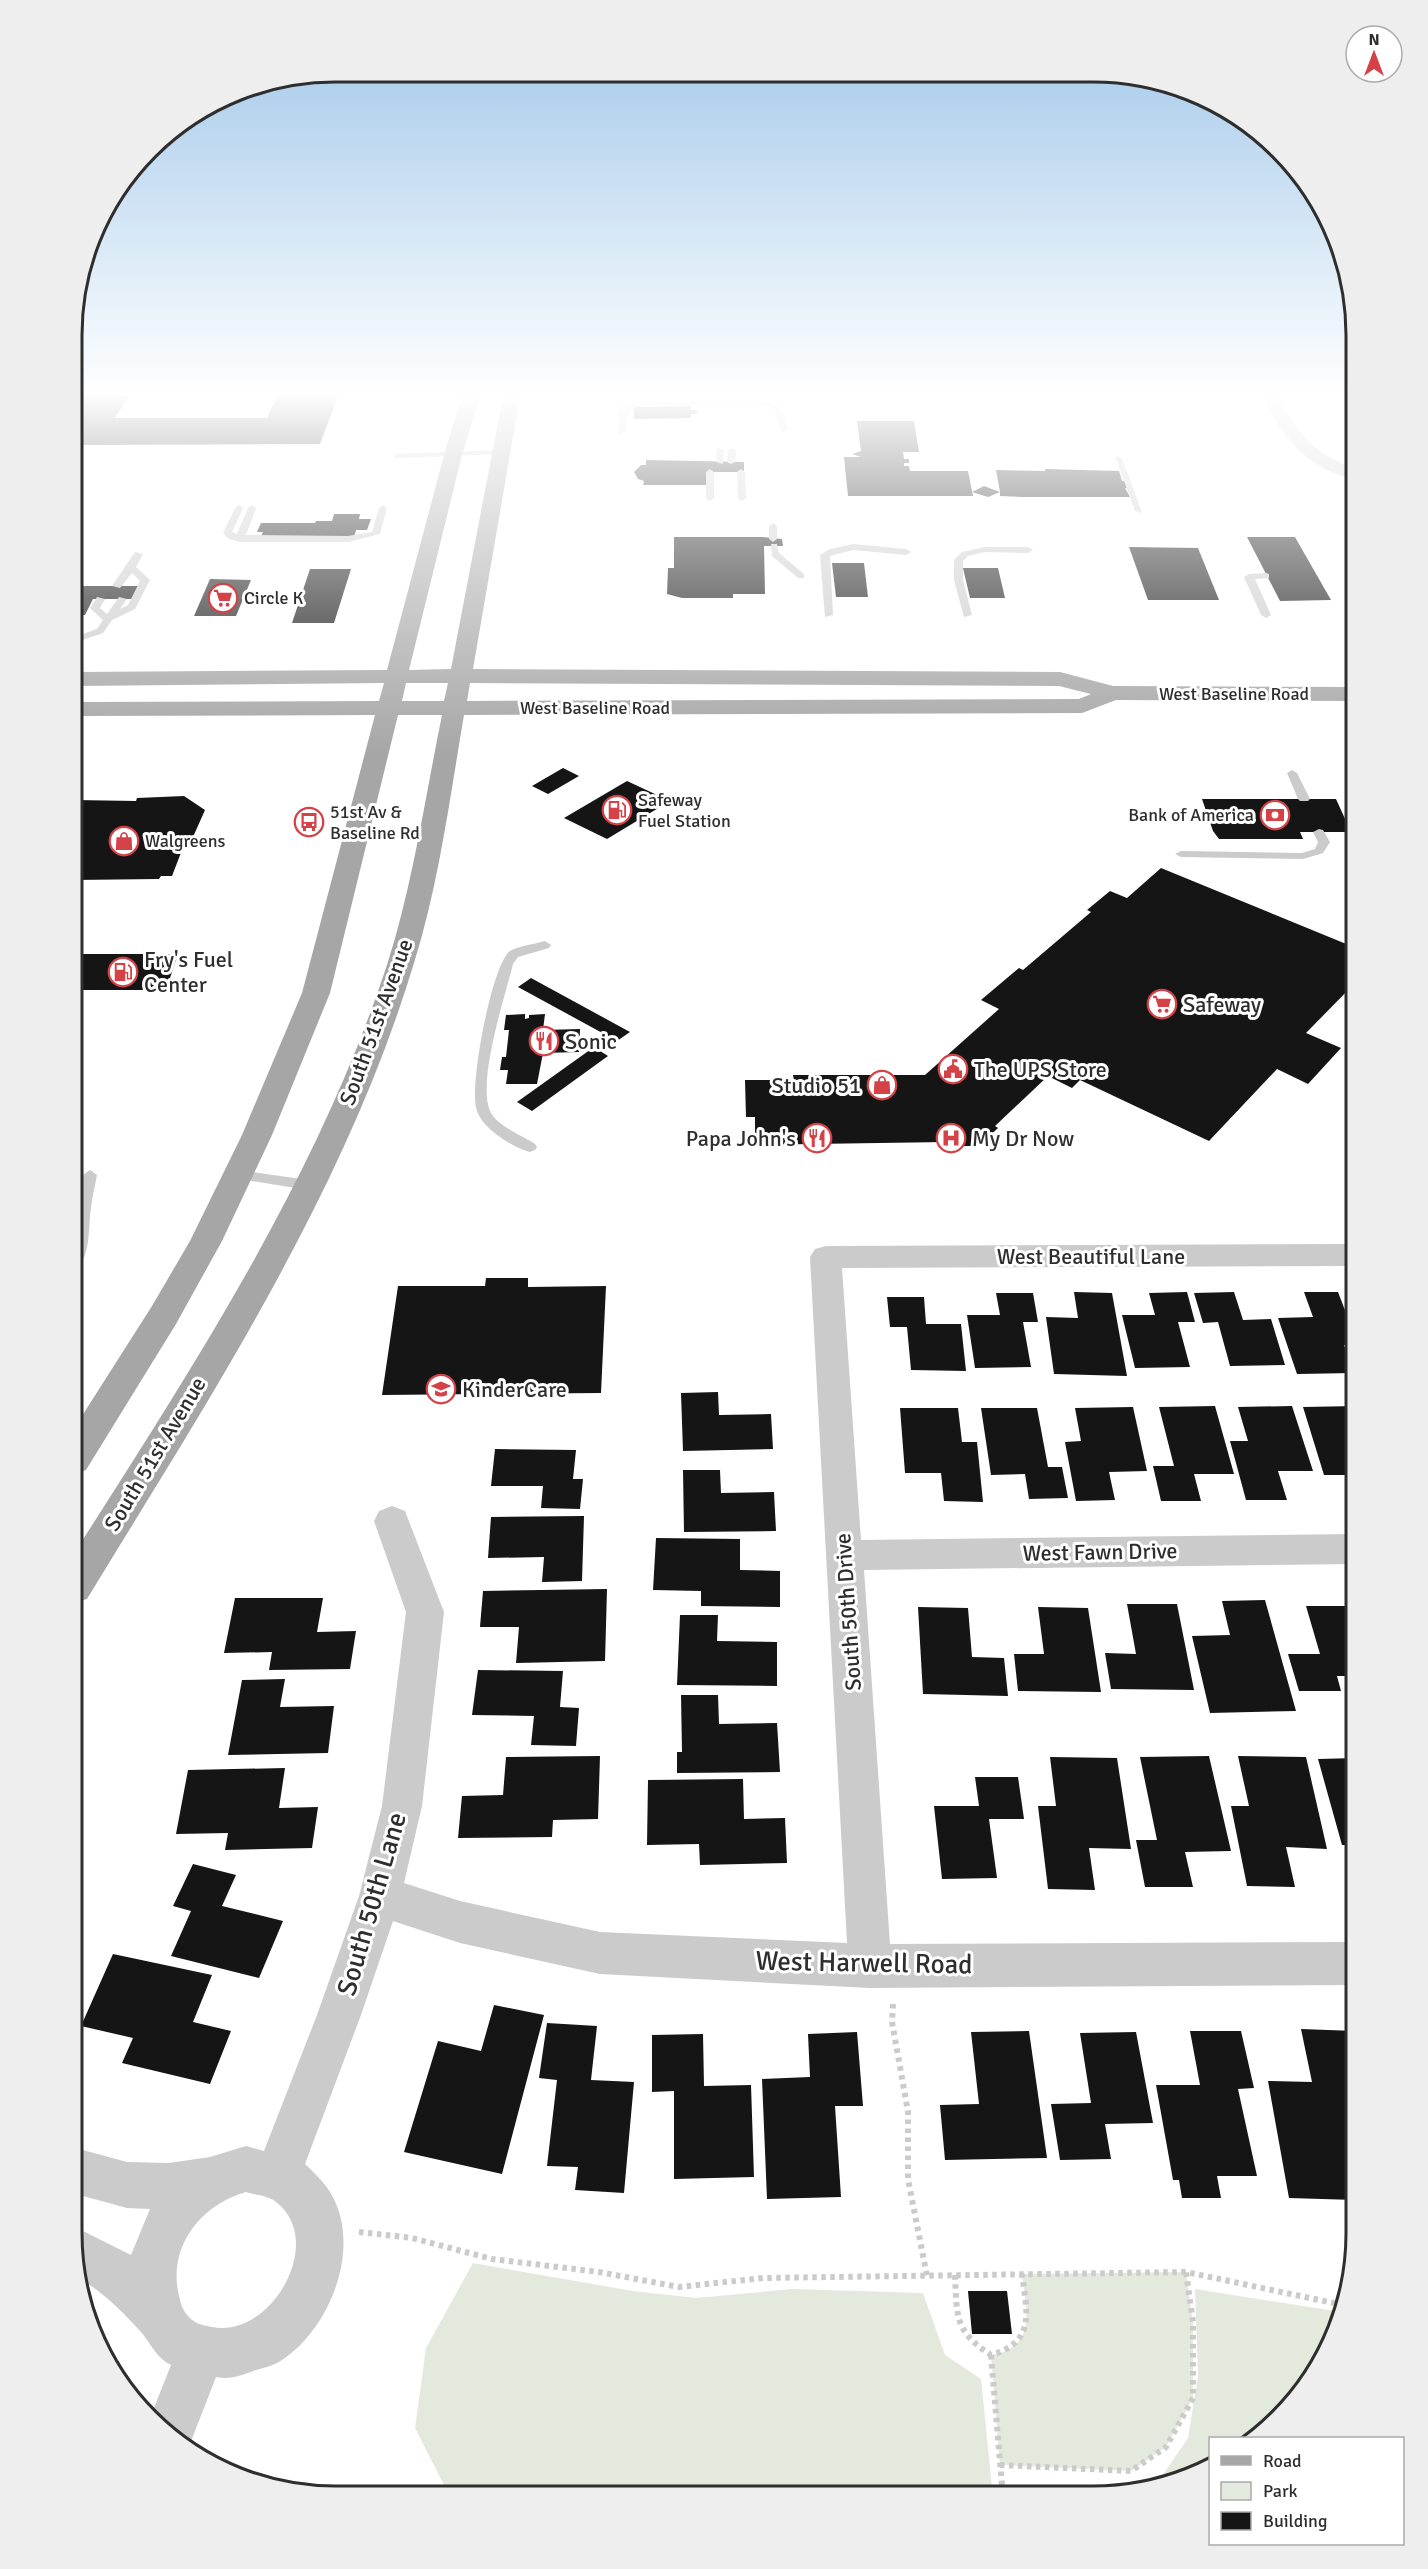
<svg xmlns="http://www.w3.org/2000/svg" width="1428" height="2569" font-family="Signika,sans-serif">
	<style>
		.green { fill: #e3eadd }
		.building { fill: #151515 }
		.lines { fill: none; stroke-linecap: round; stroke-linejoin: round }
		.path { stroke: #cbcbcb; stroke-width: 6; stroke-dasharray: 4.5 4.5; stroke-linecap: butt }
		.service { fill: #cbcbcb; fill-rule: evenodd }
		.minor { fill: #cbcbcb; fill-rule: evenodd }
		.primary { fill: #a6a6a6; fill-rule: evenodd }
		.labels { text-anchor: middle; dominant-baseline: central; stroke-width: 6; stroke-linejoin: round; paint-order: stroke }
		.far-poi-label { font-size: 18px; fill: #2e2e2e; stroke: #fff; text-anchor: start }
		.far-street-label { font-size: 18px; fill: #2e2e2e; stroke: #fff }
		.poi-label { font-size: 22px; fill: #2e2e2e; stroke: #fff; text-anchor: start }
		.street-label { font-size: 22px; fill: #2e2e2e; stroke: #fff }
		.near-street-label { font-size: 27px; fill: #2e2e2e; stroke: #fff }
		.rim { fill: none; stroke: #2e2e2e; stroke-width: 3 }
	</style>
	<rect width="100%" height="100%" fill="#fff"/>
	<g class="green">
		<polygon points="473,2263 633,2291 696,2298 792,2289 923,2293 945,2355 981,2379 993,2497 452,2495 446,2489 415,2428 426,2348"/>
		<path d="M 1186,2272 L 1193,2322 L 1193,2398 L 1166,2447 L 1131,2471 L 1000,2465 L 991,2355 C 1038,2347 1026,2310 1022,2274 Z"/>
		<polygon points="1195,2289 1341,2312 1336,2334 1301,2394 1254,2438 1210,2438 1210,2467 1178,2483 1168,2485 1160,2479 1188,2438 1198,2376"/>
	</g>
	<g class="building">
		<polygon points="74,396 129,396 115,418 267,418 277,396 338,396 320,444 74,445"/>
		<polygon points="691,406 691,410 697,410 697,414 691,414 691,418 634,419 634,407"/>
		<polygon points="857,421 914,421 919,452 903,452 904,459 909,459 909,463 904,463 904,466 909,466 910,471 968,471 973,496 848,496 844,457 861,457 852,454 861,451"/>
		<polygon points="646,460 744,462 744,472 706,472 706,485 643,485 644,481 638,479 634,472 641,465 646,465"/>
		<polygon points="1045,469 1119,471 1122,481 1127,481 1129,488 1125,488 1130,497 1022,497 1000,496 1000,492 988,497 972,492 984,486 1000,492 996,470 1045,471"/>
		<polygon points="334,514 360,514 359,519 371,519 367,530 356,530 354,537 261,536 263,532 257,532 261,523 315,523 316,521 332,521"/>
		<polygon points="674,537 763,537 782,539 783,546 764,546 765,594 733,594 733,598 682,598 667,594 668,568 674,568"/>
		<polygon points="1247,537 1295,537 1331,600 1280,601"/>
		<polygon points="1129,547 1198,548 1219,600 1148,600"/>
		<polygon points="832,563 864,563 868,597 836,597"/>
		<polygon points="963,568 998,568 1005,598 970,598"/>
		<polygon points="310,569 351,569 334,623 292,623"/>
		<polygon points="210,579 251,580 236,616 194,616"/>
		<polygon points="74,586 142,586 135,599 93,599 85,615 74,615"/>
		<polygon points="563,768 579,776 548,794 532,786"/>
		<polygon points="627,781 670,801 607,839 564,818"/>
		<polygon points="184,796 205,810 193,837 187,837 172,876 161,876 159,879 74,880 74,800 136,801 137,798"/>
		<polygon points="1202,799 1336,799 1351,832 1300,832 1303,839 1219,839 1213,831"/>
		<polygon points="1161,868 1356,948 1356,982 1306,1033 1341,1048 1308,1084 1277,1069 1209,1141 1080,1080 1072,1088 1048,1076 995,1126 998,1128 979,1146 946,1146 946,1142 751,1145 751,1138 755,1138 755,1117 746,1117 745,1080 794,1080 793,1075 925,1075 999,1009 981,1000 1019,968 1023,970 1091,912 1087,910 1110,891 1127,898"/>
		<polygon points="73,954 178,954 166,990 73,990"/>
		<polygon points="531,978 630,1032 617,1041 518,987"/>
		<polygon points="525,1014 525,1019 529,1018 529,1015 545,1014 543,1030 580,1029 579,1052 543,1053 537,1084 506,1084 508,1070 500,1070 502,1057 506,1057 509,1030 504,1030 506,1015"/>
		<polygon points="594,1047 608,1056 532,1111 517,1102"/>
		<polygon points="486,1278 528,1278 528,1287 606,1286 601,1393 382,1395 398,1286 485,1286"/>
		<polygon points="1074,1292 1112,1293 1127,1376 1054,1374 1046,1317 1078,1318"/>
		<polygon points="1187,1292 1195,1322 1178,1322 1190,1367 1135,1368 1122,1315 1155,1315 1149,1293"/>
		<polygon points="1234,1292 1243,1320 1271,1319 1285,1365 1230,1366 1218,1322 1203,1323 1194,1293"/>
		<polygon points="1304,1292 1338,1292 1356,1339 1356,1344 1344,1345 1354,1373 1297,1374 1278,1318 1313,1317"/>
		<polygon points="996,1293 1033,1293 1038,1322 1023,1322 1031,1367 975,1368 967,1315 1000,1315"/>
		<polygon points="1356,1294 1356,1316 1355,1316 1347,1295"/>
		<polygon points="887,1297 924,1297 926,1324 961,1324 966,1371 911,1370 907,1327 890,1327"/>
		<polygon points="718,1392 719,1415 771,1414 773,1449 683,1451 681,1393"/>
		<polygon points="1215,1406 1234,1474 1194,1474 1201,1501 1161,1501 1153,1466 1174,1466 1159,1407"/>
		<polygon points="1292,1406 1313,1471 1278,1471 1287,1500 1246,1500 1230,1441 1248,1441 1238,1407"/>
		<polygon points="1356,1406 1356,1475 1324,1475 1303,1407"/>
		<polygon points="1133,1407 1147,1471 1109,1472 1115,1500 1076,1501 1065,1442 1081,1441 1075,1408"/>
		<polygon points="900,1408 958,1408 962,1442 977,1442 983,1502 944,1501 941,1473 905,1473"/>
		<polygon points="981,1408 1037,1408 1048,1467 1062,1467 1068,1498 1029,1499 1025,1474 991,1475"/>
		<polygon points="495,1449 576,1450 573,1479 583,1479 580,1509 541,1508 543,1486 491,1486"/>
		<polygon points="683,1470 720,1470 721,1493 774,1492 776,1531 684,1532"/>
		<polygon points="584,1516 582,1581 542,1582 544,1557 488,1558 491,1517"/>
		<polygon points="656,1538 740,1539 740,1570 780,1571 780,1607 701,1606 701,1591 653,1590"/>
		<polygon points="607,1589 605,1661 516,1663 519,1627 480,1627 483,1591"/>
		<polygon points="235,1598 323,1598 317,1632 356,1631 350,1669 269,1670 272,1652 224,1653"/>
		<polygon points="1265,1600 1296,1711 1210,1713 1192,1636 1230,1635 1222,1601"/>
		<polygon points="1127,1604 1177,1604 1194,1690 1111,1689 1105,1653 1136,1654"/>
		<polygon points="1306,1606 1355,1606 1356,1676 1337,1676 1341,1691 1299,1691 1288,1654 1320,1654"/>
		<polygon points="918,1607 968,1608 972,1657 1004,1658 1008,1696 923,1694"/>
		<polygon points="1038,1607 1088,1608 1101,1692 1018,1691 1014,1654 1044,1654"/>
		<polygon points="680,1615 718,1615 717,1641 777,1642 777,1686 677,1685"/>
		<polygon points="478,1670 563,1671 560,1707 579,1708 576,1746 531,1745 534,1716 472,1715"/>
		<polygon points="285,1679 280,1707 334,1706 328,1753 228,1755 242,1680"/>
		<polygon points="681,1695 718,1695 719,1724 777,1723 780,1772 677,1773 677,1752 682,1752"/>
		<polygon points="600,1756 598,1819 553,1820 552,1837 458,1838 462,1796 503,1795 506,1757"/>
		<polygon points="1209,1756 1231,1851 1185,1852 1193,1887 1145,1887 1136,1840 1157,1840 1140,1757"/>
		<polygon points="1238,1756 1306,1757 1327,1849 1286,1847 1295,1887 1247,1886 1231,1806 1249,1806"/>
		<polygon points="1050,1757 1117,1758 1131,1849 1089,1848 1095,1890 1048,1889 1038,1806 1056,1806"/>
		<polygon points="1356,1758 1356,1845 1342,1845 1318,1759"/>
		<polygon points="285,1768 279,1808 318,1807 312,1848 225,1850 228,1833 176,1834 188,1770"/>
		<polygon points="975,1777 1018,1777 1024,1819 989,1819 997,1878 942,1879 934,1806 979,1806"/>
		<polygon points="743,1779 744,1819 785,1818 787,1863 700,1865 699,1844 647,1845 648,1780"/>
		<polygon points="193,1864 236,1875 222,1906 283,1921 259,1978 171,1956 191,1911 173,1906"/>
		<polygon points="113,1954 212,1975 193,2022 231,2031 210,2084 122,2063 133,2038 81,2026"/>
		<polygon points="494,2005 544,2015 502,2174 404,2152 438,2041 481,2051"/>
		<polygon points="547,2023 597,2026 591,2080 634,2082 624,2193 575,2190 578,2167 547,2166 557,2080 539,2078"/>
		<polygon points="1301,2029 1355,2031 1355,2200 1289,2198 1268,2081 1312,2082"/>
		<polygon points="1029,2031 1047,2158 945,2160 940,2105 979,2104 971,2032"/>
		<polygon points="1190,2031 1241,2031 1254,2088 1238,2089 1257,2176 1217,2176 1221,2198 1182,2198 1179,2180 1173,2180 1156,2085 1200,2085"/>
		<polygon points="857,2032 863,2106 835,2106 841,2197 767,2199 762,2079 810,2077 808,2034"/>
		<polygon points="1136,2032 1153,2123 1105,2124 1111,2159 1060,2160 1051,2104 1091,2103 1080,2033"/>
		<polygon points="703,2034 704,2086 751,2085 754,2177 674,2179 674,2091 652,2092 652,2035"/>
		<polygon points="968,2291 1007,2291 1012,2334 972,2334"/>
	</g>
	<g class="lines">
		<g class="path">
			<polyline points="893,2004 892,2022 908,2112 908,2179 927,2276"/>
			<polyline points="359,2232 412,2238 492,2259 599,2272 679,2287 763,2278 1186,2272 1343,2305"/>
			<path d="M 955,2275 C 957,2316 954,2331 991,2355 C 1036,2342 1027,2312 1022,2274"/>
			<polyline points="991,2355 1003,2497"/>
			<polyline points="1000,2465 1131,2471 1166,2447 1193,2398 1193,2322 1186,2272"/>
		</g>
		<g class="service">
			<polygon points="645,401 765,401 782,407 788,430 781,432 775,410 764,405 645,405 629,409 625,432 618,434 619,411 623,405"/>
			<polygon points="717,448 724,450 723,464 716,462"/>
			<polygon points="732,448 736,450 735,462 731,464 727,462 728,450"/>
			<polygon points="502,450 505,450 505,454 397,458 393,456 397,454"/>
			<polygon points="1115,456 1122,458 1142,513 1135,511"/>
			<polygon points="710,469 714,472 714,498 710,501 706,498 706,472"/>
			<polygon points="741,469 745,472 746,498 742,501 738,498 737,472"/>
			<polygon points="239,505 243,508 232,532 237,534 248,508 252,505 256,508 246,535 348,536 372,532 379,508 383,505 387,508 380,534 348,542 240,542 229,539 223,533 235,508"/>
			<polygon points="773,523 777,526 777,539 773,542 769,539 769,526"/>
			<polygon points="771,544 777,544 779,553 804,574 804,578 798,578 772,556"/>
			<polygon points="853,544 906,549 911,552 906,555 853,550 830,556 833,615 825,617 820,555 830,549"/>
			<polygon points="985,547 1028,547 1033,550 1028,553 985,552 968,556 963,561 963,580 972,615 964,617 954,580 954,560 962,552"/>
			<polygon points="135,552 143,554 136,567 150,580 135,609 112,620 103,633 74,643 74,637 97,629 103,620 90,608 97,597 105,599 100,608 107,614 119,597 127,599 120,609 128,605 140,581 132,573 120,588 112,586"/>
			<polygon points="1266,573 1269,574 1269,578 1255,579 1271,615 1266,618 1261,615 1244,577 1249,574"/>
			<polygon points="1292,770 1297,773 1310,799 1308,801 1300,801 1298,799 1287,773"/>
			<polygon points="1319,829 1323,830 1330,842 1323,853 1303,859 1181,857 1175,854 1181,851 1302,853 1315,849 1318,842 1313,832"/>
			<path d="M 545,941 L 551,945 L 549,948 L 518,957 L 513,964 C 505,997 477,1080 490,1111 C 497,1126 521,1135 535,1144 L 537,1147 L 535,1150 L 530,1152 C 512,1147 483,1129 477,1111 C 468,1089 492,964 510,951 C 518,946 535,944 545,941 Z"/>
			<path d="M 90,1170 L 97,1175 C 95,1186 92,1197 91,1208 C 88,1223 92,1263 73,1268 L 76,1210 L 83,1175 Z"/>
			<polygon points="238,1170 308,1180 315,1185 308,1190 233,1178 231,1175"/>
		</g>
		<g class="minor">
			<path d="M 1261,396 L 1277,396 C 1299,434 1313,454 1356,469 L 1356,480 C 1304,467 1286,440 1261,396 Z"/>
			<path d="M 1356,1244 L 1356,1266 L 842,1268 L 861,1540 L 1356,1534 L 1356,1564 L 864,1570 L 890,1944 L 1355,1942 L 1355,1985 L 870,1988 L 600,1974 L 460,1943 L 393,1921 L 361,2015 L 305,2164 C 313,2172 324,2182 330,2192 C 363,2245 331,2328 282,2360 C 275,2365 264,2368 256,2370 C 242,2375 231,2380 216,2377 L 188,2449 L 162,2432 L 150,2418 L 171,2365 C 155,2357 151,2343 140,2331 C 122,2311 103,2292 80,2279 L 72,2234 L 72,2228 L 75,2227 L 131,2255 L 150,2209 L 127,2208 L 72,2193 L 72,2147 L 127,2162 L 169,2163 L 210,2157 L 246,2146 L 264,2151 L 317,2015 L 359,1896 L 382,1806 L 406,1612 L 374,1521 L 379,1511 L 392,1506 L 405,1511 L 444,1612 L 422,1806 L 404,1883 L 460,1901 L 600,1932 L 847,1943 L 810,1257 L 815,1249 L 826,1246 ZM 246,2192 C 255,2195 269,2196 276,2202 C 327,2241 271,2339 212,2327 C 202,2325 195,2324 188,2316 C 181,2308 180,2300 178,2291 C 169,2244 203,2204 246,2192 Z"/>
		</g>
		<path class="primary" d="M 462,396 L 480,396 L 462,455 L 409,670 L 451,669 L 503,396 L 520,396 L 473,669 L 1060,672 L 1113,686 L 1356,687 L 1356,701 L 1116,700 L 1082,713 L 464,715 C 450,797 439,883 414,963 C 345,1192 210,1397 87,1599 L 73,1603 L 73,1555 C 193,1367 317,1178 387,965 C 413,884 425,798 442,715 L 398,715 L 330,993 L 272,1135 L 222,1241 L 176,1324 L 86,1470 L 73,1474 L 73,1430 L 152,1306 L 190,1241 L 242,1135 L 302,993 L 375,715 L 74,716 L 74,702 L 379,701 L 384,683 L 74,686 L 74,672 L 387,670 L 444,455 ZM 406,683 L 448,683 L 444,701 L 402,701 ZM 470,683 L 1059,686 L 1091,694 L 1079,699 L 467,701 Z"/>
	</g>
	<linearGradient id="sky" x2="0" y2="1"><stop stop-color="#9cc4e8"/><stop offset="0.52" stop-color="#fff"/><stop offset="1" stop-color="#fff" stop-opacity="0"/></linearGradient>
	<rect width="1428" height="755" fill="url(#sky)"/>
	<defs>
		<g id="supermarket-ring" transform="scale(1.5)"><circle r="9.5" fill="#fff" stroke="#d44146" stroke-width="1.5"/><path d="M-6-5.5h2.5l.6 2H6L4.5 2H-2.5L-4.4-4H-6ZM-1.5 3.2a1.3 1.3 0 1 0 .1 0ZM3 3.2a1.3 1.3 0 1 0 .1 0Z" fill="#d44146"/></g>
		<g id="fuel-ring" transform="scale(1.5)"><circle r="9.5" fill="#fff" stroke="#d44146" stroke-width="1.5"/><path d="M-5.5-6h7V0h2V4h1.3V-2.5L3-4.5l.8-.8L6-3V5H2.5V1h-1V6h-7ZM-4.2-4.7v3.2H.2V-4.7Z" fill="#d44146"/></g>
		<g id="bank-ring" transform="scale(1.5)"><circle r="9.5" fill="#fff" stroke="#d44146" stroke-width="1.5"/><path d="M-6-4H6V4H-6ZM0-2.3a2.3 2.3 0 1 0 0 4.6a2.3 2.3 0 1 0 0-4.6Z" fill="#d44146"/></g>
		<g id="bus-ring" transform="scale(1.5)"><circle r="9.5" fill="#fff" stroke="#d44146" stroke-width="1.5"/><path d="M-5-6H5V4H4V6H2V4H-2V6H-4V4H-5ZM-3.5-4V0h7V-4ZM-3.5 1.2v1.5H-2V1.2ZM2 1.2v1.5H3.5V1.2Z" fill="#d44146"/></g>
		<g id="shop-ring" transform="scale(1.5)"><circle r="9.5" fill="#fff" stroke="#d44146" stroke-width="1.5"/><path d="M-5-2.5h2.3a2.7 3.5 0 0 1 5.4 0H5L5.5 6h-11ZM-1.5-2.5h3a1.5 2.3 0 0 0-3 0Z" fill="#d44146"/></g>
		<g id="restaurant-ring" transform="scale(1.5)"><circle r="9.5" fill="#fff" stroke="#d44146" stroke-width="1.5"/><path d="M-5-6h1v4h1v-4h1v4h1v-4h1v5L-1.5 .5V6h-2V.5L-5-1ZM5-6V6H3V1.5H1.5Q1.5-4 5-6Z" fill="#d44146"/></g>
		<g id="civic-ring" transform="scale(1.5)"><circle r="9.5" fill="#fff" stroke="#d44146" stroke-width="1.5"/><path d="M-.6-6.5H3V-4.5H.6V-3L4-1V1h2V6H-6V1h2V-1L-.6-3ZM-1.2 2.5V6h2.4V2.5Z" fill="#d44146"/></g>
		<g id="hospital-ring" transform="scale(1.5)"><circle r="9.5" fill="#fff" stroke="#d44146" stroke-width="1.5"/><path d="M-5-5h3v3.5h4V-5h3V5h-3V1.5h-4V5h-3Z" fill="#d44146"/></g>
		<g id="school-ring" transform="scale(1.5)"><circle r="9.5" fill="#fff" stroke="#d44146" stroke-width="1.5"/><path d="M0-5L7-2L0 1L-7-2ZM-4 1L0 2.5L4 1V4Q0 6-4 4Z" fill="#d44146"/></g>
	</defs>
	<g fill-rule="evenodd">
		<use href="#supermarket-ring" x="223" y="598"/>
		<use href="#fuel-ring" x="617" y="810"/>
		<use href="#bank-ring" x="1275" y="815"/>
		<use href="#bus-ring" x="309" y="822"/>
		<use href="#shop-ring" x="124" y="841"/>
		<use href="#fuel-ring" x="123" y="972"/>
		<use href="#supermarket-ring" x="1162" y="1004"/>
		<use href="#restaurant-ring" x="544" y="1041"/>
		<use href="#civic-ring" x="953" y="1069"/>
		<use href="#shop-ring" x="882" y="1085"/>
		<use href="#restaurant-ring" x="817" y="1138"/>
		<use href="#hospital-ring" x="951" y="1138"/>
		<use href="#school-ring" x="441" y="1389"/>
	</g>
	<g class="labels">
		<g class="far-poi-label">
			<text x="244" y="598">Circle K</text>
			<text x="638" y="800">Safeway<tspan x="638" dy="21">Fuel Station</tspan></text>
			<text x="330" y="812">51st Av &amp;<tspan x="330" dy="21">Baseline Rd</tspan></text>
			<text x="1254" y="815" text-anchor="end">Bank of America</text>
			<text x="145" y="841">Walgreens</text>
		</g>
		<g class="far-street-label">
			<text x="1234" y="694">West Baseline Road</text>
			<text x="595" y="708">West Baseline Road</text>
		</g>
		<g class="poi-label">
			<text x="144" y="959">Fry's Fuel<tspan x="144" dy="25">Center</tspan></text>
			<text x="1183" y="1004">Safeway</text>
			<text x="565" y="1041">Sonic</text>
			<text x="974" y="1069">The UPS Store</text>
			<text x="861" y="1085" text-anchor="end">Studio 51</text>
			<text x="796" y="1138" text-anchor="end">Papa John's</text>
			<text x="972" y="1138">My Dr Now</text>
			<text x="462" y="1389">KinderCare</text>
		</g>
		<g class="street-label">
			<text transform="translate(376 1022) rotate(-70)">South 51st Avenue</text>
			<text x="1091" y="1256">West Beautiful Lane</text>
			<text transform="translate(155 1454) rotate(-59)">South 51st Avenue</text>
			<text transform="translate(1100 1552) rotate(-1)">West Fawn Drive</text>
			<text transform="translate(848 1612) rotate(-94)">South 50th Drive</text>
		</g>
		<g class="near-street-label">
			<text transform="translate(372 1904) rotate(-74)">South 50th Lane</text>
			<text transform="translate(864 1963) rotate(1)">West Harwell Road</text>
		</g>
	</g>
	<path d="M0 0H1428V2569H0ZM335 82H1093A253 253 0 0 1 1346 335V2233A253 253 0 0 1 1093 2486H335A253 253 0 0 1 82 2233V335A253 253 0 0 1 335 82Z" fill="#eee" fill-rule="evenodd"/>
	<path class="rim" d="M335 82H1093A253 253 0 0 1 1346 335V2233A253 253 0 0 1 1093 2486H335A253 253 0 0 1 82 2233V335A253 253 0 0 1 335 82Z"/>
	<rect x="1209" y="2437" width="195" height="108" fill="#ffffff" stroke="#ababab" stroke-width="1.5"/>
	<rect x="1221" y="2456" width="30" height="9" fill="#a6a6a6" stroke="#ababab" stroke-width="1.5"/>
	<text x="1263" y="2467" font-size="18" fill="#2e2e2e">Road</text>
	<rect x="1221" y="2482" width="30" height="18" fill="#e3eadd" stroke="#ababab" stroke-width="1.5"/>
	<text x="1263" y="2497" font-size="18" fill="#2e2e2e">Park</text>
	<rect x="1221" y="2512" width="30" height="18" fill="#151515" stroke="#ababab" stroke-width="1.5"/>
	<text x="1263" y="2527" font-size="18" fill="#2e2e2e">Building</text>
	<g transform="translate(1374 54)"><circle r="28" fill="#ffffff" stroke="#ababab" stroke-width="1.5"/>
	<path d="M0-4.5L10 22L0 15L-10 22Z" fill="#d44146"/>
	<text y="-9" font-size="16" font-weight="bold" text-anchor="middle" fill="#2e2e2e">N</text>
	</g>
</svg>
